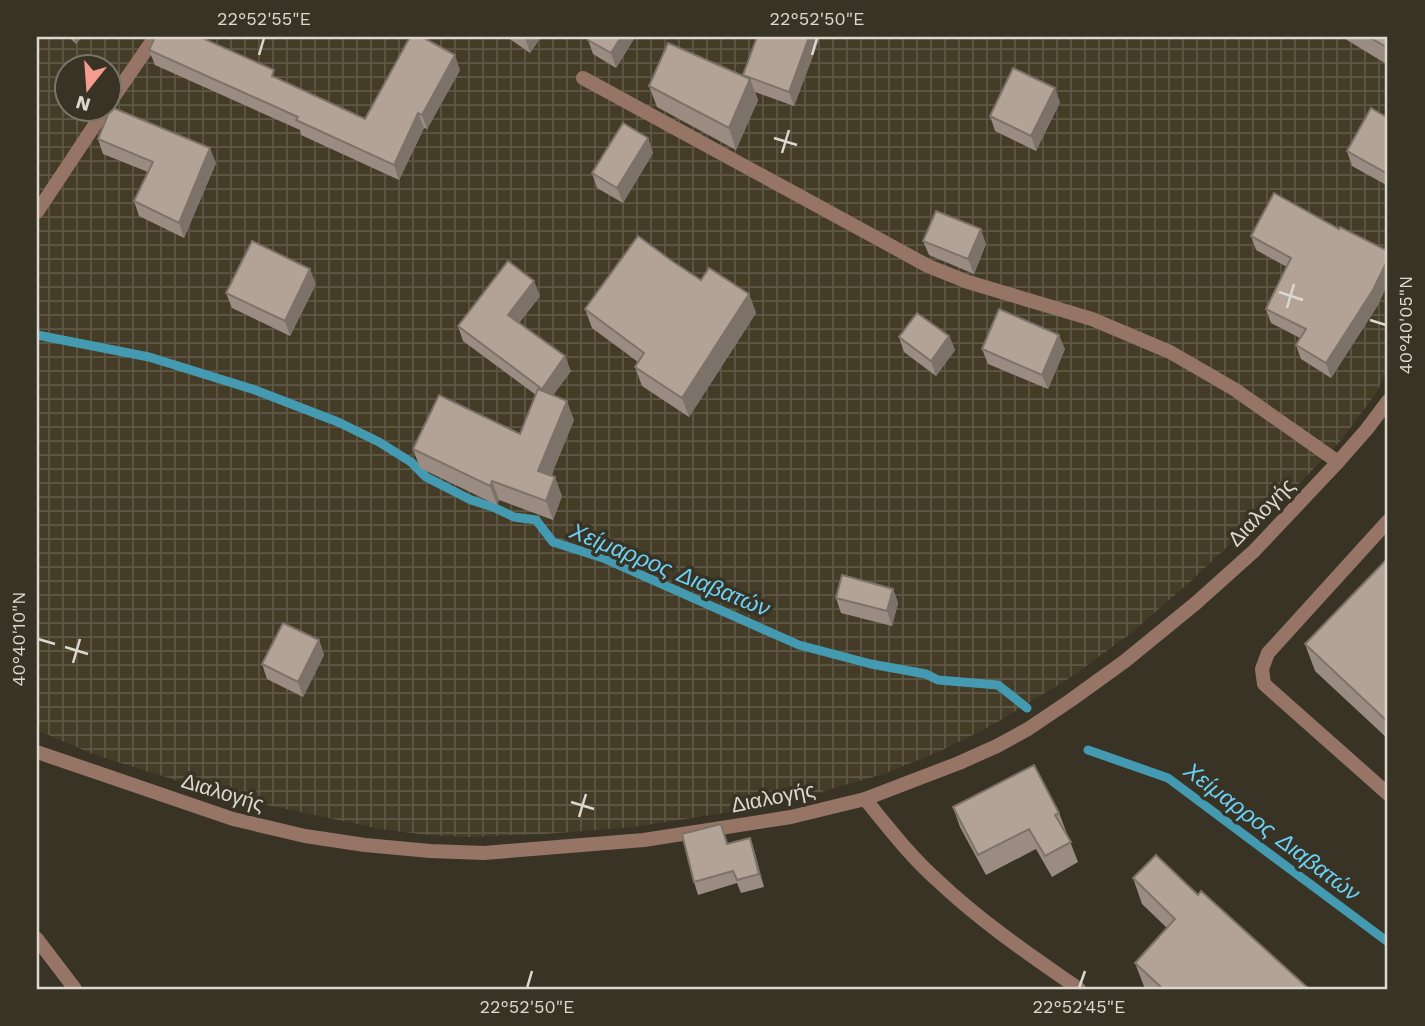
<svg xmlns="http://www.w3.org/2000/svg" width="1425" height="1026" font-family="'Work Sans',sans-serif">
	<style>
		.industrial { fill: url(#industrial-grid); fill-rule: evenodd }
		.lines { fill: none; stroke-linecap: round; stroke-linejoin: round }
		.stream { stroke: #449ab0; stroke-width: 9 }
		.lane { stroke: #967567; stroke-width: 14 }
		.street { stroke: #967567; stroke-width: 14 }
		.wall { fill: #9a8c82 }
		.shaded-wall { fill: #7d726a }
		.building { fill: #b3a397; stroke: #7d726a; stroke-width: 2 }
		.ticks { fill: none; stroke: #dbd8cf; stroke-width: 2.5 }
		.labels { text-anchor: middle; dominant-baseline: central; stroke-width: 7; stroke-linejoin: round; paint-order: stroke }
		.street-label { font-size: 21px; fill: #dbd8cf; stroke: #383324 }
		.water-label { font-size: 23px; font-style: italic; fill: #6bd0f5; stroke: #383324 }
		.neatline { fill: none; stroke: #dbd8cf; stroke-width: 2.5 }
		.ticks-label { font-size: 18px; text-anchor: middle; fill: #dbd8cf }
	</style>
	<defs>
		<pattern id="industrial-grid" width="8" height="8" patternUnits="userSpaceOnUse" patternTransform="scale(1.75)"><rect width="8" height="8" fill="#443c27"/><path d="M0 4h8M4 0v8" fill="none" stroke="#5e5745"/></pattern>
	</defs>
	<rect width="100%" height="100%" fill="#383324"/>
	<path class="industrial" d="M 37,37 L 1388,37 L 1388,369 L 1376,393 L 1342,439 L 1302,481 L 1253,522 L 1191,581 L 1130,634 L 1068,679 L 989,727 L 936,753 L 883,774 L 775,805 L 634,827 L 545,834 L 468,837 L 427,835 L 381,829 L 234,798 L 95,755 L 37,730 ZM 66,66 L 108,66 L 108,108 L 66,108 Z"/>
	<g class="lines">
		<g class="stream">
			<polyline points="37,335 149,357 255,390 338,422 379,442 411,462 426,477 471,500 493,507 514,517 536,520 553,542 603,558 799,645 871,664 926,674 938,680 998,685 1027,708"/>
			<polyline points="1088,750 1168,778 1388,942"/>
		</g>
		<g class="lane">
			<polyline points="583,78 928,266 968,282 1092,319 1170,352 1234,389 1338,462"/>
			<polyline points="1388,521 1268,653 1262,669 1264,684 1388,794"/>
		</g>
		<g class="street">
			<polyline points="108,105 155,37"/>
			<polyline points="37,212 106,108"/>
			<polyline points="37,752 233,819 305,836 365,845 430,851 484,853 644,840 791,817 865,799 959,763 997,746 1028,729 1071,700 1125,661 1196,603 1254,551 1338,462 1367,429 1388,401"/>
			<path d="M 865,799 C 888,827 910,856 937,880 C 980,921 1030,955 1079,989"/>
			<polyline points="37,939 75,989"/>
		</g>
	</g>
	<g class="wall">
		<polygon points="69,37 82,37 76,44"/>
		<polygon points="507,37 541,37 530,53"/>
		<polygon points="635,37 616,68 593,54 588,40"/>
		<polygon points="820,37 794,106 755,92 758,100 736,150 657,107 649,86 743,75"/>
		<polygon points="1342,37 1388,37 1388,65"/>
		<polygon points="149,50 277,78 365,119 460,70 427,129 424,128 399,180 301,135 300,130 155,65"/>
		<polygon points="1060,102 1036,151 995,131 990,116"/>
		<polygon points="1388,118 1388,186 1352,166 1347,151"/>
		<polygon points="648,138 653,153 623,203 597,188 592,173"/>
		<polygon points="98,139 216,163 184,238 139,216 134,201 148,172 103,154"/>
		<polygon points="1339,229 1388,251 1388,283 1378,305 1331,378 1301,359 1296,345 1300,338 1271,323 1266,309 1287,267 1256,250 1251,236"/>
		<polygon points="923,241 986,244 974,274 929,255"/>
		<polygon points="672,261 701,280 749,294 756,313 689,417 642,386 635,367 638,362 592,328 585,309"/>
		<polygon points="316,284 290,336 232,308 226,293"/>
		<polygon points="540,296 519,323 571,371 553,395 574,420 551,476 562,496 553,520 499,500 497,505 420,468 413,449 520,434 536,395 463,341 458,326"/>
		<polygon points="949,336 955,350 936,376 904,352 899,337"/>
		<polygon points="982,349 1065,349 1048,389 988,364"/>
		<polygon points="1388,558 1388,739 1315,671 1305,644"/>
		<polygon points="893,589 898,603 892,626 841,613 836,598"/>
		<polygon points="319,640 324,655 303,697 267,679 262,664"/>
		<polygon points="953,807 1059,813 1078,862 1052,877 1036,849 986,875 960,827"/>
		<polygon points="721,824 728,844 750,838 754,850 764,887 741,893 737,883 698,895 694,882"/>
		<polygon points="1133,878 1198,895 1309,989 1145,989 1135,963 1167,928 1142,904"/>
	</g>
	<g class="shaded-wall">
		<polygon points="73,37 82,37 76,44"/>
		<polygon points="525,37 541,37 530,53"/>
		<polygon points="621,37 635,37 616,68 611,53"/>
		<polygon points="809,37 820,37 794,106 789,92"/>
		<polygon points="455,55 460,70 427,129 422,115"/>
		<polygon points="750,79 758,100 736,150 729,128"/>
		<polygon points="1055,88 1060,102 1036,151 1031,136"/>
		<polygon points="418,113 424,128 399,180 394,165"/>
		<polygon points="648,138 653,153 623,203 617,188"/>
		<polygon points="210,148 216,163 184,238 179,223"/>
		<polygon points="981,229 986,244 974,274 968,259"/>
		<polygon points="1388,259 1388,283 1378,305 1331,378 1326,363"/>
		<polygon points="310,269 316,284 290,336 285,321"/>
		<polygon points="534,281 540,296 514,329 508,315"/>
		<polygon points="749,294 756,313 689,417 682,398"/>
		<polygon points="1059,335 1065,349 1048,389 1042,375"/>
		<polygon points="949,336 955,350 936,376 931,361"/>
		<polygon points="565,356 571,371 547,404 542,389"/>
		<polygon points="567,401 574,420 545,490 538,471"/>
		<polygon points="555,477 562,496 553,520 546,501"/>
		<polygon points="492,481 499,500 497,505 490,486"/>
		<polygon points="893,589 898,603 892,626 887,611"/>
		<polygon points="319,640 324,655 303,697 298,682"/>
		<polygon points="750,838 754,850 764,887 759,874"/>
	</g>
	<g class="building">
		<polygon points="155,37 200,37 274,70 272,76 365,119 410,37 422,37 455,55 422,115 418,113 394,165 296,120 298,117 149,50"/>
		<polygon points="590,37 621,37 611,53 588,40"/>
		<polygon points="757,37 809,37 789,92 743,75"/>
		<polygon points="1369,37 1388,37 1388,48"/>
		<polygon points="668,43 750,79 729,128 649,86"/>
		<polygon points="1013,68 1055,88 1031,136 990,116"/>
		<polygon points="111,107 210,148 179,223 134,201 153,162 98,139"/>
		<polygon points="1371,108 1388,118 1388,174 1347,151"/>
		<polygon points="623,123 648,138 617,188 592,173"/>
		<polygon points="1274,193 1339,229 1340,227 1388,251 1388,259 1373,290 1326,363 1296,345 1306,329 1266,309 1291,258 1251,236"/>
		<polygon points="936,211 981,229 968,259 923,241"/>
		<polygon points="638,236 672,261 701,280 709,268 749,294 682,398 635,367 644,353 585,309"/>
		<polygon points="252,241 310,269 285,321 226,293"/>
		<polygon points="508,261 534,281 508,315 565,356 542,389 458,326"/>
		<polygon points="999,309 1059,335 1042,375 982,349"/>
		<polygon points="917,313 949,336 931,361 899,337"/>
		<polygon points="538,389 567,401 538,471 555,477 546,501 492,481 490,486 413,449 439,395 520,434"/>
		<polygon points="1388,558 1388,722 1305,644"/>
		<polygon points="842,575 893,589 887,611 836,598"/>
		<polygon points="283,623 319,640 298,682 262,664"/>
		<polygon points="1034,765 1059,813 1055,815 1071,842 1045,856 1029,829 978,855 953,807"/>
		<polygon points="721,824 727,844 750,838 759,874 737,880 733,871 694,882 682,834"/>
		<polygon points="1156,855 1198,895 1201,891 1309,989 1163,989 1135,963 1175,919 1133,878"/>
	</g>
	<path class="ticks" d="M 259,55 L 264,38M 812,55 L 817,38M 774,138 L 797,145M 782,153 L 789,130M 1279,292 L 1303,300M 1287,308 L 1294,284M 1370,320 L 1386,325M 38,639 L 55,644M 65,647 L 88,654M 73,663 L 80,639M 571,802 L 594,809M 579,817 L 586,794M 527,988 L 532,971M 1079,988 L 1085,971"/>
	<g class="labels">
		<g class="street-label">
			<text transform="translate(1261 512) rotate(-46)">Διαλογής</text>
			<text transform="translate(223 792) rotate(17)">Διαλογής</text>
			<text transform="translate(773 797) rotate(-11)">Διαλογής</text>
		</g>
		<g class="water-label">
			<text transform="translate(670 570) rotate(22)">Χείμαρρος Διαβατών</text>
			<text transform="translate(1272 832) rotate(37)">Χείμαρρος Διαβατών</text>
		</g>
	</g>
	<rect width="1425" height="1026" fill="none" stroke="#383324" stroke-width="77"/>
	<g transform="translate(88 88) rotate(197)"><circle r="33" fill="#383324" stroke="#797568" stroke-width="2"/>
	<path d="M0-5L12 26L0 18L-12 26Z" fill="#f59c90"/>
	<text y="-10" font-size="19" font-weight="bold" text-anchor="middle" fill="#dbd8cf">N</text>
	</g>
	<rect x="38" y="38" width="1348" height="950" class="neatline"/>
	<g class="ticks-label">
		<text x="264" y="25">22°52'55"E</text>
		<text x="817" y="25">22°52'50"E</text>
		<text transform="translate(1406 325) rotate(-90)" y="6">40°40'05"N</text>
		<text transform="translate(19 639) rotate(-90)" y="6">40°40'10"N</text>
		<text x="527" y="1013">22°52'50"E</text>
		<text x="1079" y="1013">22°52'45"E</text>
	</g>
</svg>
